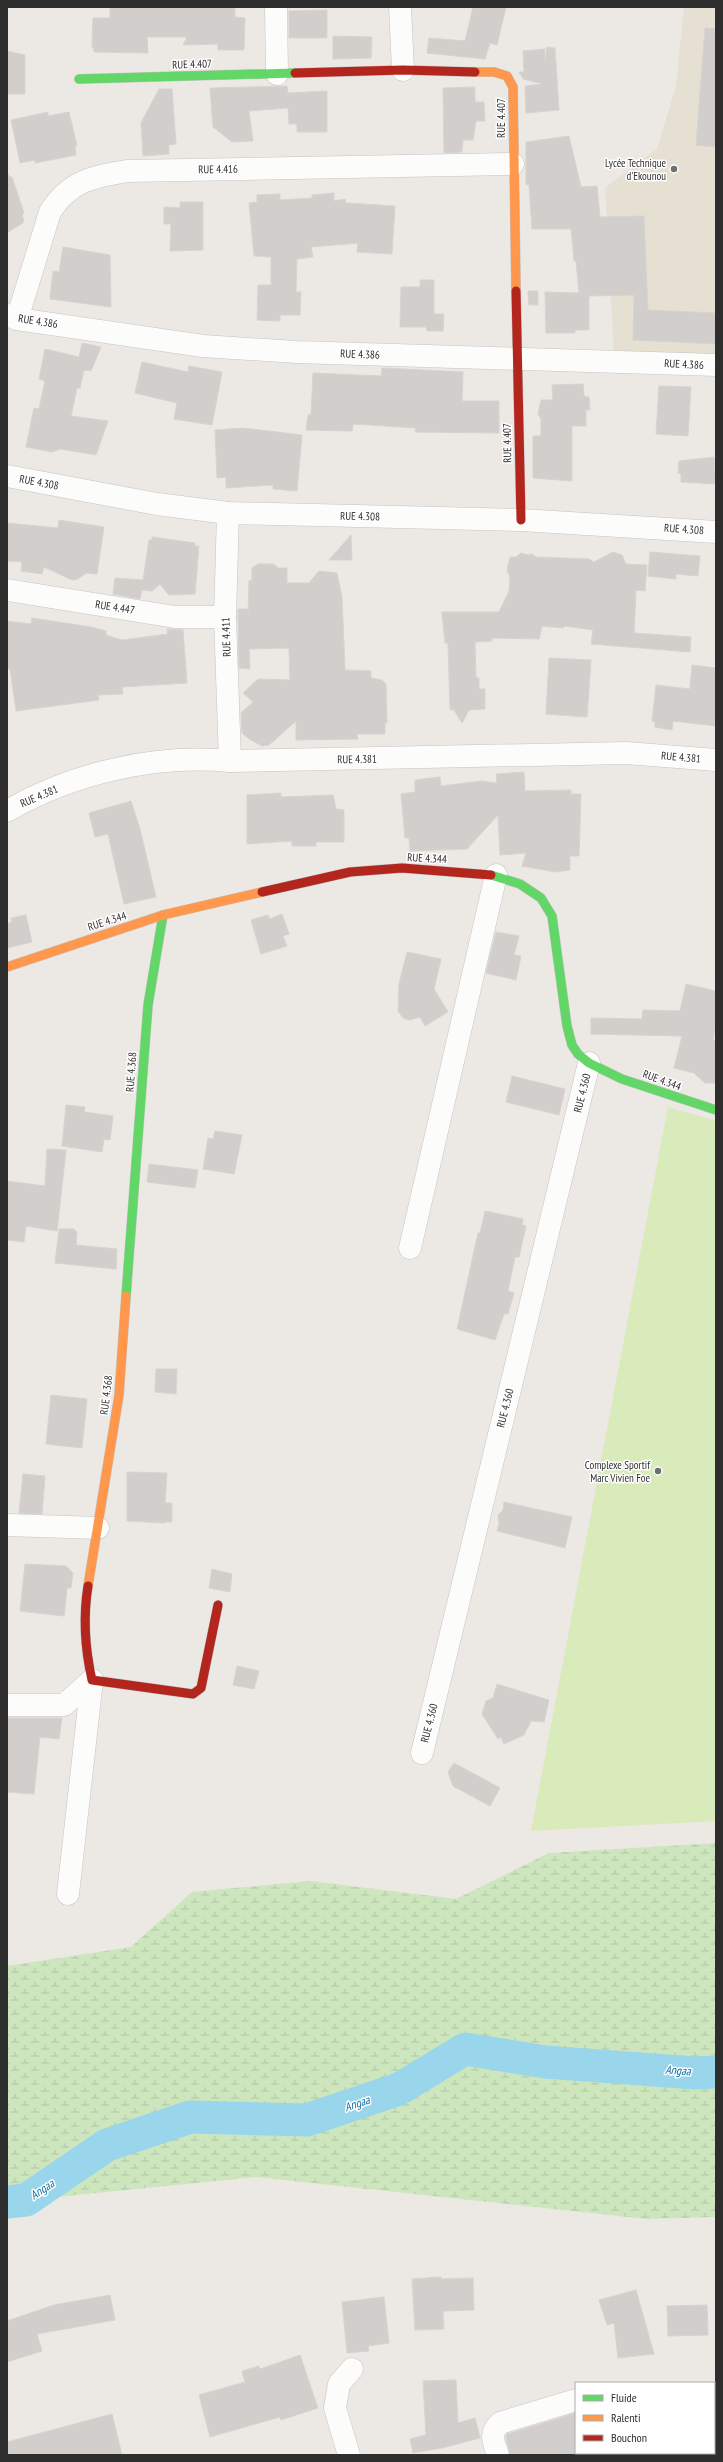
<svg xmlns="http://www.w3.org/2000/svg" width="723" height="2462" font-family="'PT Sans Narrow',sans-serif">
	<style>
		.education { fill: #e6e0d3 }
		.wetland { fill: url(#wetland-marsh) }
		.pitch { fill: #d9eabb }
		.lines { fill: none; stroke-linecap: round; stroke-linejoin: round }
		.river { stroke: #99d6ec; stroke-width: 33 }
		.building { fill: #d1cecb; stroke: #d7d4d0 }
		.street-casing { stroke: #c5c4c5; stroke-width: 23 }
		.fast-casing { stroke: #c5c4c5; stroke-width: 10 }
		.slow-casing { stroke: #c5c4c5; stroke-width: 10 }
		.jam-casing { stroke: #c5c4c5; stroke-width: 10 }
		.street { stroke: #fcfcfb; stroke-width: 22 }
		.fast { stroke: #63d668; stroke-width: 9 }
		.slow { stroke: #ff974d; stroke-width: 9 }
		.jam { stroke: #b3261e; stroke-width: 9 }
		.poi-dot { fill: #706f6e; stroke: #fff; stroke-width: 1.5 }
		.labels { text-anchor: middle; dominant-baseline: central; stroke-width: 3; stroke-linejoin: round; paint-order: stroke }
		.street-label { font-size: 11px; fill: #2e2e2e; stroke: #fff }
		.poi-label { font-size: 11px; fill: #2e2e2e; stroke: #fff; text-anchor: end }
		.water-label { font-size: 12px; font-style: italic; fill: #0d6fa3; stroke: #fff }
	</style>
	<defs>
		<pattern id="wetland-marsh" width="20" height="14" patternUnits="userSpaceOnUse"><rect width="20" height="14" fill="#cee6be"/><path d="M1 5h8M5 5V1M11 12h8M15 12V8" fill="none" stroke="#b1c6a4"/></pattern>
	</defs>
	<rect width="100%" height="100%" fill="#ece8e4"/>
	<polygon class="education" points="684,7 716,7 716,358 614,354 605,188 657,149 676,86"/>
	<polygon class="wetland" points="716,1843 716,2217 647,2219 256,2177 7,2202 7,1966 131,1947 192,1892 311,1881 456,1899 549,1853"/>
	<polygon class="pitch" points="668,1107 716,1121 716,1821 531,1831"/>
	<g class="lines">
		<polyline class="river" points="7,2202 26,2200 107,2145 190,2117 307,2120 399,2089 465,2049 545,2062 695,2073 716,2072"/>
	</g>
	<g class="building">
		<polygon points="110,7 235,7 235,17 245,18 244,50 218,50 218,44 183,45 187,37 147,37 148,53 94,52 94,48 92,48 93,18 110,18"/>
		<polygon points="473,7 506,7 497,45 490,43 485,59 427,53 429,38 465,41"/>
		<polygon points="327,10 327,38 289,38 289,11"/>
		<polygon points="705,28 716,29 716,147 696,145"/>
		<polygon points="333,36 372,37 371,58 333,59"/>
		<polygon points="547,47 555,48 559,110 526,113 525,86 543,84 523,79 519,72 524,72 523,51 545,49 545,61"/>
		<polygon points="7,51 25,55 25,94 7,94"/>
		<polygon points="287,86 288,93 327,91 327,132 297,132 297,124 289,124 288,108 249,111 253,141 232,142 213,127 210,88"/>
		<polygon points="475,87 475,102 484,102 485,121 476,121 473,140 463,140 462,152 444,153 443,88"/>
		<polygon points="159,89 172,89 176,144 169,145 169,154 143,156 141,123"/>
		<polygon points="48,112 48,116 69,112 77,146 75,146 76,155 35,163 35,160 20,163 11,120"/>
		<polygon points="569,136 581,187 597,186 600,217 644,216 648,310 716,313 716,344 633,340 634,295 589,296 589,330 575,330 575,333 546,333 545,292 579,293 576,261 574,261 571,229 532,229 529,185 526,184 526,142"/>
		<polygon points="7,173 10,177 12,177 24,213 22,214 24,222 7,233"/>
		<polygon points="334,193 334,201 345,199 346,203 395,206 392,254 357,252 358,243 311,247 313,257 297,259 296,292 301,292 300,315 280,315 280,321 257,320 258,285 271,285 271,257 254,256 249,203 257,202 257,195 280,194 280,200 312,198 312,195"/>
		<polygon points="180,202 203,202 203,250 170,251 171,224 164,224 164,207 180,208"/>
		<polygon points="63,247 110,255 111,307 50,299 53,271 59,272"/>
		<polygon points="420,280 434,280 434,314 444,314 443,331 427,331 426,327 400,327 401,287 420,287"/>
		<polygon points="528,291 538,291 538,305 529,305"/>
		<polygon points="82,343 101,347 91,371 84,370 80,388 77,388 71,416 108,421 96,455 60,449 52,452 26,447 34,408 39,409 45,381 39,379 45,349 79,357"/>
		<polygon points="142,362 188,372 189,366 222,372 212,425 174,419 177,403 135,393"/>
		<polygon points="382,368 463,372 462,401 499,401 499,433 415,432 416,428 353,424 352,431 306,430 308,415 311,415 313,373 381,376"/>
		<polygon points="583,384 584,396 589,397 590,410 586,410 586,426 572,426 572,481 533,478 533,436 541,436 541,419 538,414 541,400 553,400 552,385"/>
		<polygon points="659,386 691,387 688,436 656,434"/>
		<polygon points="243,428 302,435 297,491 273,489 273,485 226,488 226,477 217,478 215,430"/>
		<polygon points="714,457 716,484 681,482 681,474 678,473 679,461"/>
		<polygon points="59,520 104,527 97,574 86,573 78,579 72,580 44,567 42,574 21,571 22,562 7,561 7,523 58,528"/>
		<polygon points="351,535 352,560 329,560"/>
		<polygon points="152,537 195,543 195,546 199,546 195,594 169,595 160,584 152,591 142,590 140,599 113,594 115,578 143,580 149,540 152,540"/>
		<polygon points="613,552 622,555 626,564 647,565 645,591 636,590 634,633 691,637 690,652 591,644 593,630 565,626 563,628 542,626 539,639 492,638 492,641 475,642 476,678 479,678 479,689 485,689 485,709 469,710 462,723 454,710 450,710 448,643 445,643 442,612 499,612 509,591 510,577 507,570 510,557 516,557 521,553 528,555 532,554 536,557 589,559 594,562"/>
		<polygon points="650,552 700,556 698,576 676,574 676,579 648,576"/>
		<polygon points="258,564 274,564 278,568 287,568 287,583 309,583 319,571 337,573 342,597 345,670 371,671 371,678 382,680 386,684 387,723 385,723 385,734 357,734 358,739 296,740 296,721 269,745 262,746 249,739 242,733 241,713 253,702 243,693 258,679 290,680 289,648 249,649 250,669 239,668 238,609 248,609 248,618 249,581 252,580 252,568"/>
		<polygon points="32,618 91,627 106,631 106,635 122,640 168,634 167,629 183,630 187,683 122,687 123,694 98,695 99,700 16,711 10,669 7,669 7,621 31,624"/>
		<polygon points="549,658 591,660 587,717 546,714"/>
		<polygon points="692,665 716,668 716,726 673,721 672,730 655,727 655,722 652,721 656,685 690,689"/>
		<polygon points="524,772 525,791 571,790 571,794 581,794 579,856 570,856 570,870 555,872 522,866 526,853 500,855 498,815 467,849 410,851 409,838 405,838 401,794 415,792 415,780 440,777 441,786 481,781 497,783 496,774"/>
		<polygon points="281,793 281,797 333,795 336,809 344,810 344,842 316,842 316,846 292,846 292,841 247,844 247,795"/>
		<polygon points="131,801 140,829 156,897 124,904 108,834 95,837 89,813"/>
		<polygon points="282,914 289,934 283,936 287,946 261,954 251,920 268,915 270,919"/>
		<polygon points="26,915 32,942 7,948 7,924 12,922 11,918"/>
		<polygon points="496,932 519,936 514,955 521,956 516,980 486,973"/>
		<polygon points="407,952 441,959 434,989 448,1012 425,1026 420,1017 410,1020 403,1018 398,1011 399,984"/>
		<polygon points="686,984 716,991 716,1027 713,1039 716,1041 716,1083 705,1083 694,1073 674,1068 682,1036 591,1034 591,1018 642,1019 643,1010 680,1011"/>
		<polygon points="512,1076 565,1089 559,1115 506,1102"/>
		<polygon points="66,1105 85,1107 84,1112 113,1116 110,1140 104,1139 102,1152 62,1146"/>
		<polygon points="215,1131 242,1135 234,1174 203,1169 208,1138 213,1139"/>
		<polygon points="47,1149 66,1150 57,1231 26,1226 24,1242 7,1240 7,1181 45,1186"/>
		<polygon points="149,1164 198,1170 195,1188 147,1182"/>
		<polygon points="485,1211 523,1219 522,1225 526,1226 519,1257 515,1257 508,1291 514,1293 508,1314 504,1314 495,1340 457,1329 478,1233 480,1233"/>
		<polygon points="59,1229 74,1229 77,1232 76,1245 117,1249 116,1269 55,1263"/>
		<polygon points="156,1369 177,1369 176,1394 155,1392"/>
		<polygon points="51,1395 87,1399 82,1448 46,1444"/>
		<polygon points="127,1472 167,1473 165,1503 172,1503 172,1522 165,1522 165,1523 127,1521"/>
		<polygon points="23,1474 45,1476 42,1514 19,1513"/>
		<polygon points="504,1502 572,1517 565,1548 497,1531 499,1523 498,1515 503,1510"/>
		<polygon points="25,1564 66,1566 73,1573 71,1588 67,1588 64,1616 20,1611"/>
		<polygon points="212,1569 232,1574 230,1592 209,1588"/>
		<polygon points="237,1666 259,1671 254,1689 233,1685"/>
		<polygon points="497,1684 549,1700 544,1722 531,1721 524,1735 504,1744 501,1737 498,1739 482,1714 486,1701 493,1698"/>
		<polygon points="7,1718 62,1718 59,1739 40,1737 34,1794 7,1792"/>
		<polygon points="454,1763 500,1788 490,1806 453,1786 448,1772"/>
		<polygon points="441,2277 441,2279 473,2278 474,2310 443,2311 444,2329 415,2330 412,2279"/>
		<polygon points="636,2290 654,2354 618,2358 614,2323 607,2325 599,2300"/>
		<polygon points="110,2295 115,2320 37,2334 42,2351 7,2362 7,2321 54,2305"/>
		<polygon points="384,2297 389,2343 368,2346 369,2351 347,2353 342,2302"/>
		<polygon points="707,2305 708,2335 668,2336 667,2306"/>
		<polygon points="300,2355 318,2408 281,2420 280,2417 210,2437 199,2395 245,2382 242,2371 259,2366 260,2369"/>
		<polygon points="456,2380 458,2423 475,2418 480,2438 442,2448 413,2453 410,2439 426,2435 423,2381"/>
		<polygon points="576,2413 576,2455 510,2455 506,2437 507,2434"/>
		<polygon points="112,2414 122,2455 7,2455 7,2442"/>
	</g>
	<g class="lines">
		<defs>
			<g id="street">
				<polyline points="276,7 277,74"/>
				<polyline points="400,7 403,70"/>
				<polyline points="7,315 17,319 203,346 296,352 716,365"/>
				<path d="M17 319 50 212C69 181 94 176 128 171L513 164"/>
				<polyline points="7,476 157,504 228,513 521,520 716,532"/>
				<polyline points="228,513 225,617 230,761"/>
				<polyline points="7,590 175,617 225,617"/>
				<path d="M7 811C73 773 155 754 230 761L626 753 716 760"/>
				<polyline points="410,1248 496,875"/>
				<polyline points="7,1525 98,1528"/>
				<polyline points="7,1705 64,1705 92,1680"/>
				<polyline points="422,1753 589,1063"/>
				<polyline points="68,1894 92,1680"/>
				<polyline points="646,2453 646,2455"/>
				<polyline points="349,2455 335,2408 339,2384 352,2369"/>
				<path d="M498 2455C493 2440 489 2435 500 2423L576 2400"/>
			</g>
			<g id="fast">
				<polyline points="79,79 295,73"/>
				<polyline points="491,875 520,884 541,898 552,916 567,1026 572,1045 578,1054 589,1063 622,1079 716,1110"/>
				<polyline points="126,1296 148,1005 163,915"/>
			</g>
			<g id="slow">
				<polyline points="475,72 494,72 507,76 513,87 516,291"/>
				<polyline points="7,967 163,915 262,892"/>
				<polyline points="88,1586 119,1395 126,1296"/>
			</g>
			<g id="jam">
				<polyline points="295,73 403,70 475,72"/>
				<polyline points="516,291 521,520"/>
				<polyline points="262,892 350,872 402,868 491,875"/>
				<path d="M88 1586C83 1617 85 1649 92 1680L193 1694 201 1688 218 1605"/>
			</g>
		</defs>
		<use href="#street" class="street-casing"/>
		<use href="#fast" class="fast-casing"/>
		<use href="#slow" class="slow-casing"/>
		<use href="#jam" class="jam-casing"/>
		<use href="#street" class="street"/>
		<use href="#fast" class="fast"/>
		<use href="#slow" class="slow"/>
		<use href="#jam" class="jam"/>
	</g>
	<g class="poi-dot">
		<circle cx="674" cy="169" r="4"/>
		<circle cx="658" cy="1471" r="4"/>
	</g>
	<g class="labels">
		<g class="street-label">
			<text transform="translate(192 64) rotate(-2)">RUE 4.407</text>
			<text transform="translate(501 118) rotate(-90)">RUE 4.407</text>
			<text transform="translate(218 169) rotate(-1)">RUE 4.416</text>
			<text transform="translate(38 321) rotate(9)">RUE 4.386</text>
			<text transform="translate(360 354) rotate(2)">RUE 4.386</text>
			<text transform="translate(684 364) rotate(3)">RUE 4.386</text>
			<text transform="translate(507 443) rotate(-91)">RUE 4.407</text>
			<text transform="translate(39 482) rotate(11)">RUE 4.308</text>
			<text transform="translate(360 516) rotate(1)">RUE 4.308</text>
			<text transform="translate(684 529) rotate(4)">RUE 4.308</text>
			<text transform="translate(115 607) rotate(9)">RUE 4.447</text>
			<text transform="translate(226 637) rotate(-92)">RUE 4.411</text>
			<text transform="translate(681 757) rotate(5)">RUE 4.381</text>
			<text transform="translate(357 759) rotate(-1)">RUE 4.381</text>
			<text transform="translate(39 796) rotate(-23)">RUE 4.381</text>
			<text transform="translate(427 858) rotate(3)">RUE 4.344</text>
			<text transform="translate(107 921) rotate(-18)">RUE 4.344</text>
			<text transform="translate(131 1072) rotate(-86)">RUE 4.368</text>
			<text transform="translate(662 1080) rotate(20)">RUE 4.344</text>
			<text transform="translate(582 1093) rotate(-76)">RUE 4.360</text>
			<text transform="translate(106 1395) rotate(-83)">RUE 4.368</text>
			<text transform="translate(505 1408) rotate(-76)">RUE 4.360</text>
			<text transform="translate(429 1723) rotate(-76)">RUE 4.360</text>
		</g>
		<g class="poi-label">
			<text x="666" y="163">Lycée Technique<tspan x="666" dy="13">d'Ekounou</tspan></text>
			<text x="650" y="1465">Complexe Sportif<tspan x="650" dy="13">Marc Vivien Foe</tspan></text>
		</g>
		<g class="water-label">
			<text transform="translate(678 2070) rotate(3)">Angaa</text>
			<text transform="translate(357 2103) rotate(-19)">Angaa</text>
			<text transform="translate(42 2189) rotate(-34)">Angaa</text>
		</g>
	</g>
	<rect width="723" height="2462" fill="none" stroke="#2e2e2e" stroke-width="16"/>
	<rect x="575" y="2382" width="140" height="72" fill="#ffffff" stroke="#ababab"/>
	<rect x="583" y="2395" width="20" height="6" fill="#63d668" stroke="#ababab"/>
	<text x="611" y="2402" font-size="12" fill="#2e2e2e">Fluide</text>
	<rect x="583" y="2415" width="20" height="6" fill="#ff974d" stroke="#ababab"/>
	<text x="611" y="2422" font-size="12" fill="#2e2e2e">Ralenti</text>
	<rect x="583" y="2435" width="20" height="6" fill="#b3261e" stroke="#ababab"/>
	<text x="611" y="2442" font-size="12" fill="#2e2e2e">Bouchon</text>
</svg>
